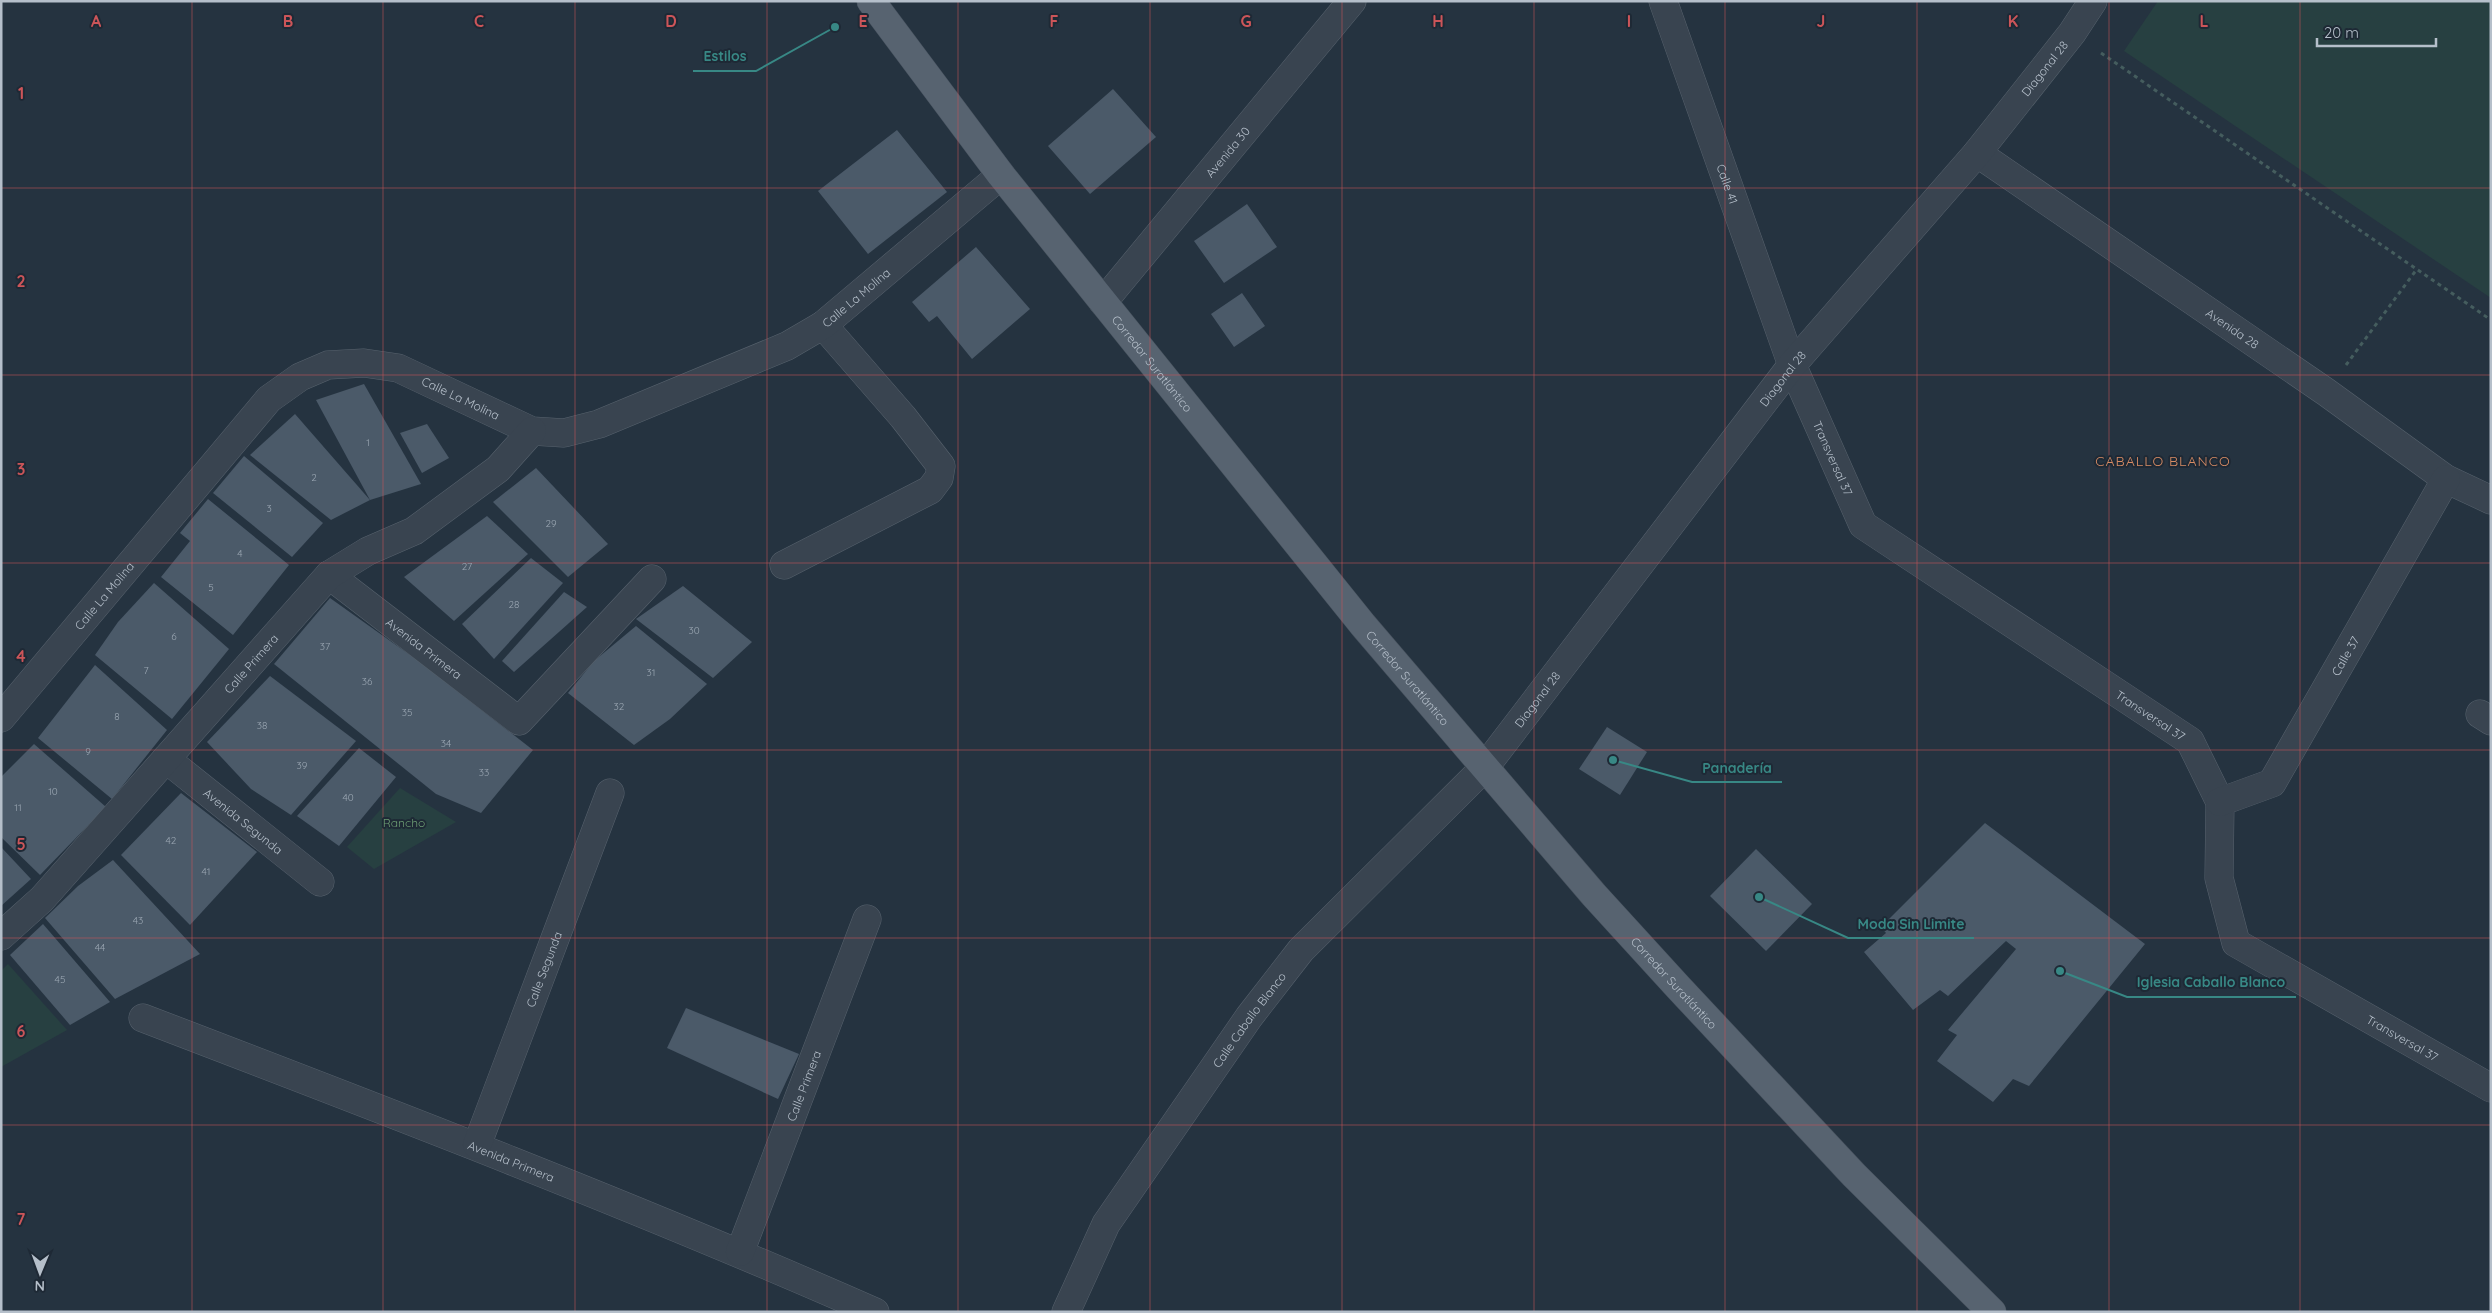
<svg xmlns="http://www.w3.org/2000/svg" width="2492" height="1313" font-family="Quicksand,sans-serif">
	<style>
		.green { fill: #274041 }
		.building { fill: #4b5a69 }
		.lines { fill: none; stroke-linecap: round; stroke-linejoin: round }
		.minor-casing { stroke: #57626d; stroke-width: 29 }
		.major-casing { stroke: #45505c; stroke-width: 29 }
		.path { stroke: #455d5e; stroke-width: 3; stroke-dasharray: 4 4; stroke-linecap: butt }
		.minor { stroke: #394450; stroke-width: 28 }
		.major { stroke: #576370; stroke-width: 28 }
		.grid { fill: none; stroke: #cc5559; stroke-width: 1; stroke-opacity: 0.55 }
		.labels { text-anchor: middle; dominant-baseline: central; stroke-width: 4; stroke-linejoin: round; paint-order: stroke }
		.number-label { font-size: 10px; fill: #9aa6b2 }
		.street-label { font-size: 12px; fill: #b5bfca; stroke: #1e2935 }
		.park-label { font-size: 12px; fill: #6c9c73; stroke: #1e2935 }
		.neighbourhood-label { font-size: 14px; letter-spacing: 1px; fill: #d78c64; stroke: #1e2935 }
		.grid-label { font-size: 16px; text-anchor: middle; font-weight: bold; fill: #cc5559; stroke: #1e2935; stroke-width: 4; stroke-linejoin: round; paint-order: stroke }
		.leader { fill: none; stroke: #388885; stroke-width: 2 }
		.callout-dot { fill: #388885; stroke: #1e2935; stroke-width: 2 }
		.callout-label { font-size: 14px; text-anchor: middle; font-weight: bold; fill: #388885; stroke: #1e2935; stroke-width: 4; stroke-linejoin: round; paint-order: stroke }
	</style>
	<rect width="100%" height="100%" fill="#253340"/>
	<g class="green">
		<polygon points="2158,1 2491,1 2491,298 2124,51"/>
		<polygon points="400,788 456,822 374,869 347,847"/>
		<polygon points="8,964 67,1030 1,1067 1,971"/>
	</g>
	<g class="building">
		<polygon points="1113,89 1156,137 1090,194 1048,146"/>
		<polygon points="897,130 947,192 868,254 818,191"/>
		<polygon points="1247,204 1277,247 1224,283 1194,241"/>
		<polygon points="976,247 1030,309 972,359 937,316 929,322 912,302"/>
		<polygon points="1242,293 1265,326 1234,347 1211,314"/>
		<polygon points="364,384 421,484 370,500 316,400"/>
		<polygon points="295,414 370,500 331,520 250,455"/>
		<polygon points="427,424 449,458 422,473 400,433"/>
		<polygon points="244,456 323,523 292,557 213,493"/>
		<polygon points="536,468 608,544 568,577 493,502"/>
		<polygon points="208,499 289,565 233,635 161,577 190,541 180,533"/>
		<polygon points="487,516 528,554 454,621 404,577"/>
		<polygon points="531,558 563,583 494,659 462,624"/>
		<polygon points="154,583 229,649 172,719 95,655 118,622"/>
		<polygon points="683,586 752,642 713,678 636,619"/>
		<polygon points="564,592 587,607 514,672 502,661"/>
		<polygon points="330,598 417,660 533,750 481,813 436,794 274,664"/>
		<polygon points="636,626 707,684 670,719 634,745 568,693 594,661"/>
		<polygon points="95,665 167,730 112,799 38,738"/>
		<polygon points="270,676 356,741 291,815 251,789 207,742"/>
		<polygon points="1607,727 1647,752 1620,795 1579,769"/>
		<polygon points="34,744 106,807 40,875 1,837 1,777"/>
		<polygon points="359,748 396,777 339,846 297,816"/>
		<polygon points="181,793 257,852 190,925 121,855"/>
		<polygon points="1985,823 2145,944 2029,1086 2013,1079 1993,1102 1937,1061 1957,1035 1948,1030 2016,949 2006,941 1948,996 1940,990 1913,1010 1864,952 1886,933 1881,927"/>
		<polygon points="1,847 31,879 1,906"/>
		<polygon points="1756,849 1812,904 1766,951 1710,896"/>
		<polygon points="113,860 200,954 115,999 45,918 78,886"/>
		<polygon points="43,924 110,1002 70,1025 10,955"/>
		<polygon points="686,1008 799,1054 778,1099 667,1048"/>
	</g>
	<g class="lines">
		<defs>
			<g id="minor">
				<path id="s1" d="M1663 1 1792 365 1863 525 2190 741 2220 802 2219 878 2236 943 2491 1088"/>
				<path id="s2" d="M1977 153 2326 392 2446 479 2491 500"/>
				<path id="s3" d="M1103 302 1352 1"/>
				<polyline points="784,565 930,490 939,478 941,466 903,417 823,325"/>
				<path id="s4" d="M329 575 519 721 652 579"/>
				<polyline points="2480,714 2491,721"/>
				<path id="s5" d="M1 718 269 399 300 377 328 365 364 363 398 368 532 431 564 433 599 424 787 346 823 325 1001 175"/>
				<path id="s6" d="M166 759 320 882"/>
				<path id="s7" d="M2220 802 2272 783 2446 479"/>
				<path id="s8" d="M1 936 42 899 329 575 368 551 414 531 498 469 532 431"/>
				<path id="s9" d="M143 1018C389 1112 634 1206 875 1312"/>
				<path id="s10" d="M477 1145 610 793"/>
				<path id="s11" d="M740 1252 867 919"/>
				<path id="s12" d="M1066 1312 1106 1224 1249 1017 1301 950 1485 767 1792 365 1977 153 2072 33 2093 1"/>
			</g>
			<g id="major">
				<path id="s13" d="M871 1 1001 175 1363 625 1594 895 1678 987 1854 1175 1992 1312"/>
			</g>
		</defs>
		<use href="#minor" class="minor-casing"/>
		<use href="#major" class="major-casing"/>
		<g class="path">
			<polyline points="2101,53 2491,320"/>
			<polyline points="2346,365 2417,269"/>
		</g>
		<use href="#minor" class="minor"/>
		<use href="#major" class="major"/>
	</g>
	<path class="grid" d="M192 1V1312M383 1V1312M575 1V1312M767 1V1312M958 1V1312M1150 1V1312M1342 1V1312M1534 1V1312M1725 1V1312M1917 1V1312M2109 1V1312M2300 1V1312M1 188H2491M1 375H2491M1 563H2491M1 750H2491M1 938H2491M1 1125H2491"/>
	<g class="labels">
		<g class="number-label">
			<text x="368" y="442">1</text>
			<text x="314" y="477">2</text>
			<text x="269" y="508">3</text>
			<text x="551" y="523">29</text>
			<text x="240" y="553">4</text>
			<text x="467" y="566">27</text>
			<text x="211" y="587">5</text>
			<text x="514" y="604">28</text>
			<text x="694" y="630">30</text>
			<text x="174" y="636">6</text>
			<text x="325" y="646">37</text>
			<text x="146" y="670">7</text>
			<text x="651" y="672">31</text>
			<text x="367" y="681">36</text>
			<text x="619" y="706">32</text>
			<text x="407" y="712">35</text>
			<text x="117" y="716">8</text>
			<text x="262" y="725">38</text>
			<text x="446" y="743">34</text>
			<text x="88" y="751">9</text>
			<text x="302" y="765">39</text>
			<text x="484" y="772">33</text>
			<text x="53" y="791">10</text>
			<text x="348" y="797">40</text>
			<text x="18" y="807">11</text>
			<text x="171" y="840">42</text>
			<text x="206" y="871">41</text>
			<text x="138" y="920">43</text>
			<text x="100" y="947">44</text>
			<text x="60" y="979">45</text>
		</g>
		<g class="street-label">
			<text stroke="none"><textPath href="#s12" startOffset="1588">Diagonal 28</textPath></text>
			<text stroke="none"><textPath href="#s3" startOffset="195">Avenida 30</textPath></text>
			<text stroke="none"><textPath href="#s1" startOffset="194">Calle 41</textPath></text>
			<text stroke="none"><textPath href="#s5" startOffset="1060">Calle La Molina</textPath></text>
			<text stroke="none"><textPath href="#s2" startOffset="310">Avenida 28</textPath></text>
			<text stroke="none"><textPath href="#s13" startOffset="459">Corredor Suratlántico</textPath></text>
			<text stroke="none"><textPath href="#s12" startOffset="1182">Diagonal 28</textPath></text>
			<text stroke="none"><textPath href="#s5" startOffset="625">Calle La Molina</textPath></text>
			<text stroke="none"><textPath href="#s1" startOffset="488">Transversal 37</textPath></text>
			<text stroke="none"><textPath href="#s5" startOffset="160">Calle La Molina</textPath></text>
			<text stroke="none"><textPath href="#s4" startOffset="120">Avenida Primera</textPath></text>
			<text stroke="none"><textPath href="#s7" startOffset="202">Calle 37</textPath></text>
			<text stroke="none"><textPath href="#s8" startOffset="370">Calle Primera</textPath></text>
			<text stroke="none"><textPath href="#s13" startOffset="864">Corredor Suratlántico</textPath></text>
			<text stroke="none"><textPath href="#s12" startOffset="778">Diagonal 28</textPath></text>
			<text stroke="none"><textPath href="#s1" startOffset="906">Transversal 37</textPath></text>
			<text stroke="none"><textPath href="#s6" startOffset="99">Avenida Segunda</textPath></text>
			<text stroke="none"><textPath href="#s10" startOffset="188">Calle Segunda</textPath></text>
			<text stroke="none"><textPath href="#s13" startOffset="1269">Corredor Suratlántico</textPath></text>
			<text stroke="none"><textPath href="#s12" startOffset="346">Calle Caballo Blanco</textPath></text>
			<text stroke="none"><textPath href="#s1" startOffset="1356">Transversal 37</textPath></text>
			<text stroke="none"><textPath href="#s11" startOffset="178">Calle Primera</textPath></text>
			<text stroke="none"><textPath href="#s9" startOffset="395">Avenida Primera</textPath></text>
		</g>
		<g class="park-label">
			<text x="404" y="822">Rancho</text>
		</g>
		<g class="neighbourhood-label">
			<text x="2163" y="461">CABALLO BLANCO</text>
		</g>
	</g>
	<g class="grid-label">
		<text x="96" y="27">A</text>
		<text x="288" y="27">B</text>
		<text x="479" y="27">C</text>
		<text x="671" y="27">D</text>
		<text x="863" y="27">E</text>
		<text x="1054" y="27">F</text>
		<text x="1246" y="27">G</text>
		<text x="1438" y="27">H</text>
		<text x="1629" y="27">I</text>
		<text x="1821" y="27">J</text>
		<text x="2013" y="27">K</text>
		<text x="2204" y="27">L</text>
		<text x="21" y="99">1</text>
		<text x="21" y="287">2</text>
		<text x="21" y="475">3</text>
		<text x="21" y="662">4</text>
		<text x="21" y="850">5</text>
		<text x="21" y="1037">6</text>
		<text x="21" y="1225">7</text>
	</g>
	<path class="leader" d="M835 27L756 71H693M1613 760L1692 782H1782M1759 897L1848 938H1974M2060 971L2127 997H2296"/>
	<g class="callout-dot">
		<circle cx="835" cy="27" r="5"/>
		<circle cx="1613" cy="760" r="5"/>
		<circle cx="1759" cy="897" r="5"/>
		<circle cx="2060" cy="971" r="5"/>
	</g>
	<g class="callout-label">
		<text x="725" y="61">Estilos</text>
		<text x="1737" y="773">Panadería</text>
		<text x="1911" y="929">Moda Sin Limite</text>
		<text x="2211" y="987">Iglesia Caballo Blanco</text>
	</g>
	<rect width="2492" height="1313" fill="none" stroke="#b5bfca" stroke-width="5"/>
	<g transform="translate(40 1273) rotate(181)" stroke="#1e2935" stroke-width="4" paint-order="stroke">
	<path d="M0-4L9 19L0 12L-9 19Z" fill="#b5bfca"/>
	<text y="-8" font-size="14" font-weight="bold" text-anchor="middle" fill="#b5bfca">N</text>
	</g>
	<path d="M2317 38v8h119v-8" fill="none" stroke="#b5bfca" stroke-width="2.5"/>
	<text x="2324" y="38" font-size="15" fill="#b5bfca" stroke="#1e2935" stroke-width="4" paint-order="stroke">20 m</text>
</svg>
